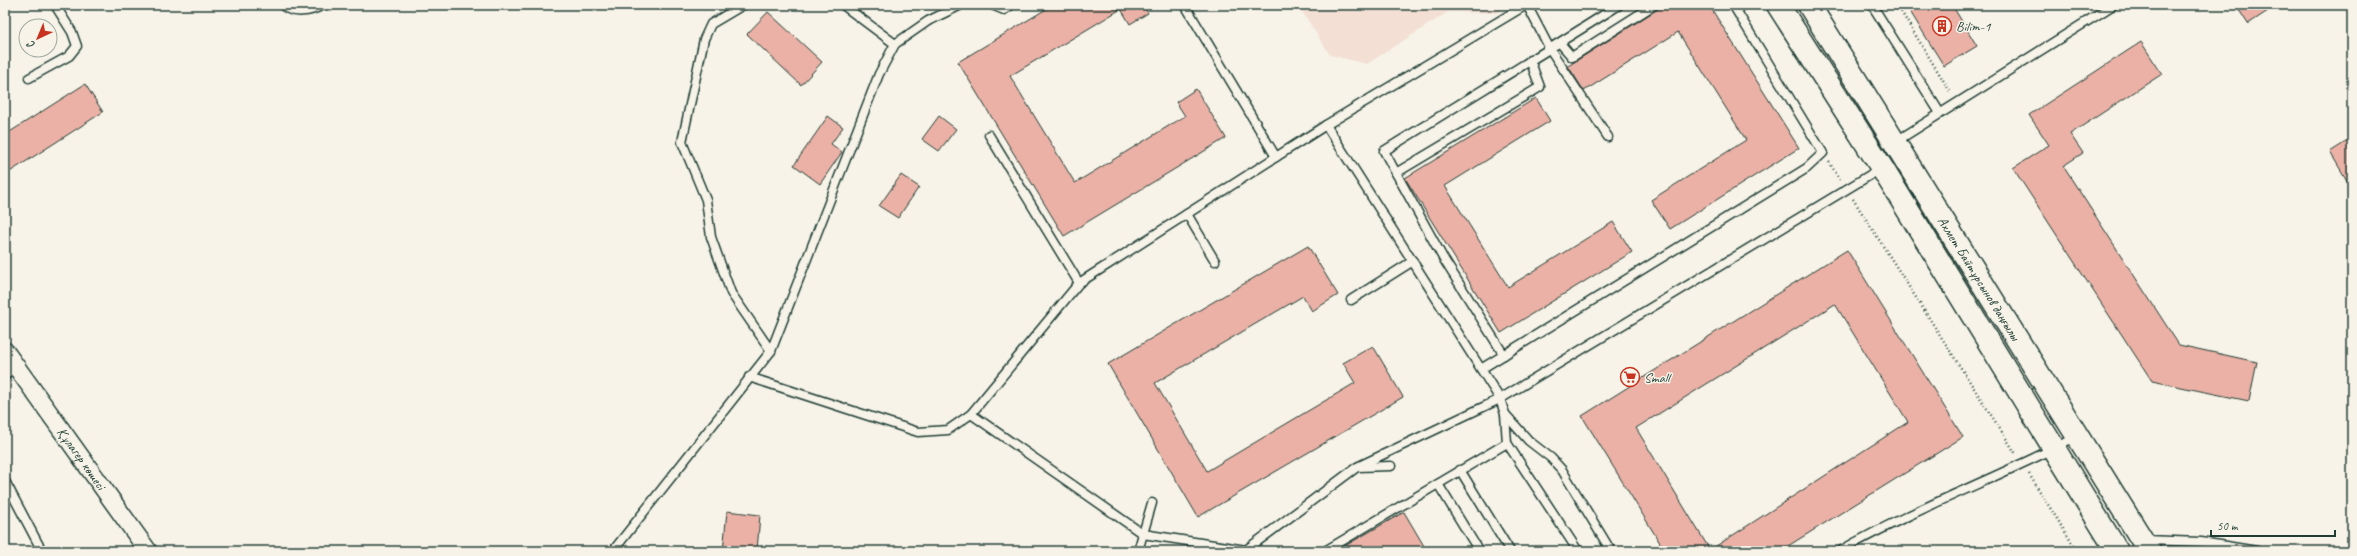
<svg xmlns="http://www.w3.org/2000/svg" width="2357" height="556" font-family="Caveat,sans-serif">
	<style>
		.built { fill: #f3dfd4 }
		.building { fill: #ebb1a6; stroke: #1f3d34; fill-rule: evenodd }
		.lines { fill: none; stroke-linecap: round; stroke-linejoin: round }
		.lane-casing { stroke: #1f3d34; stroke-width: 11 }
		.street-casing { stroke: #1f3d34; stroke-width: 20 }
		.secondary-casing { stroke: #1f3d34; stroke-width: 25 }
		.path { stroke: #1f3d34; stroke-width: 2.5; stroke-dasharray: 1 3; stroke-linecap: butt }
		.lane { stroke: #f7f3e8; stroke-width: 8 }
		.street { stroke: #f7f3e8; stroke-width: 17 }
		.secondary { stroke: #f7f3e8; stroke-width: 22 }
		.labels { text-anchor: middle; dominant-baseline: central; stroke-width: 3; stroke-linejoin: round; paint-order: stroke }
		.poi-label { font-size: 14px; fill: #1f3d34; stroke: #f7f3e8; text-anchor: start }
		.street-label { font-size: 14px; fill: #1f3d34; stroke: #f7f3e8 }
	</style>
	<rect width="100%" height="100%" fill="#f7f3e8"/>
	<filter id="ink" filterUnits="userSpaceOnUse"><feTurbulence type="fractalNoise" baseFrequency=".025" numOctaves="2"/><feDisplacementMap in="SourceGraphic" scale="8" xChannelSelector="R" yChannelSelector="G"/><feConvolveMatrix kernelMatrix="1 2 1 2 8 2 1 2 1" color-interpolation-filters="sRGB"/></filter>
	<g filter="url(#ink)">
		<polygon class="built" points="1298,5 1510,5 1497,13 1448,12 1367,64 1330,55"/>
		<g class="building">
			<polygon points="1053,5 1143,5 1148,13 1130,24 1121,9 1010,76 1075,183 1185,116 1176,102 1196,89 1226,138 1064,236 958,62"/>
			<polygon points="1664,5 1709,5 1799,148 1670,229 1651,200 1746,140 1678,32 1584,91 1568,66"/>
			<polygon points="1906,5 1952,5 1977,46 1944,66"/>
			<polygon points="2236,5 2277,5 2248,24"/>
			<polygon points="768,12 822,62 801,85 747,34"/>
			<polygon points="2141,42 2162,74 2070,134 2083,153 2063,166 2179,345 2257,362 2249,401 2152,381 2013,168 2049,145 2029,115"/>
			<polygon points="85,84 103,112 5,175 5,135"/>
			<polygon points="1536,98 1550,121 1445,186 1508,287 1613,222 1632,252 1501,333 1405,178"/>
			<polygon points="828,116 843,127 831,144 842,152 820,184 794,165"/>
			<polygon points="939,116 956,129 939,151 922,139"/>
			<polygon points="2352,138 2352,189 2330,152"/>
			<polygon points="901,175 919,187 898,218 879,206"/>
			<polygon points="1308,246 1338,295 1312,311 1303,296 1155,383 1207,471 1355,383 1343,363 1373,346 1403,397 1198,517 1108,364"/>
			<path d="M1847 250 1963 437 1780 551H1665L1582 416ZM1835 304 1908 422 1710 550 1636 428Z"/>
			<polygon points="727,511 760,515 757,551 723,551"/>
			<polygon points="1404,512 1427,551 1336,551"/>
		</g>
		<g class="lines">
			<defs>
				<g id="lane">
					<path d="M282 5C293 15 311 12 323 5"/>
					<polyline points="743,5 711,24 704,39 682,142 706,200 711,237 731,293 771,351"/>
					<polyline points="843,5 895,44"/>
					<polyline points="992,5 1004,10 1011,5"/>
					<polyline points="1185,5 1276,157"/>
					<polyline points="1527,5 1550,49 1608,137"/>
					<polyline points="1872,5 1940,113"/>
					<polyline points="1560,43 1572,57 1654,5"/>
					<path d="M1530 60 1540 87 1396 173 1384 151C1462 102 1541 55 1619 5"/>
					<polyline points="29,78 69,56 77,46 72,32 55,5"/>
					<polyline points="1326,125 1500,399 1880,169"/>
					<polyline points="989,135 1079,283"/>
					<polyline points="1895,142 2113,5"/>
					<polyline points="1396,173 1443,258 1504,355"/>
					<polyline points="1187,214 1215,261"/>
					<polyline points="1351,300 1413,261"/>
					<polyline points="1481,369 1807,168 1823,153 1733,5"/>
					<polyline points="5,376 16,364"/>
					<polyline points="749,377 918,432 948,430 971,414 1143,534 1246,550 1357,467 1391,466"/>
					<polyline points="971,414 1079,283 1326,125 1526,5"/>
					<polyline points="1505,414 1529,441 1551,458 1562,470 1611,551"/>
					<polyline points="1359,466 1500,399 1505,414 1507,443 1578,551"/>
					<polyline points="1460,470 1510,551"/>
					<polyline points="5,481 42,551"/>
					<polyline points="1438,484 1479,551"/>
					<polyline points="2145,540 2201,542 2257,551"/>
					<polyline points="613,551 771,351 879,74 895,44 928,21 961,5"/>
					<polyline points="1138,551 1152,503"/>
					<polyline points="1325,551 1507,443"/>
					<path d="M1840 551C1916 508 1999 477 2077 437"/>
				</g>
				<g id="street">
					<path id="s1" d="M5 351 148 551"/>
				</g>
				<g id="secondary">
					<polyline points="1778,5 1882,168 2117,551"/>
					<path id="s2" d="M1809 5 2149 551"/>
				</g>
			</defs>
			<use href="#lane" class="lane-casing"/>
			<use href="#street" class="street-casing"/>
			<use href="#secondary" class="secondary-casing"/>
			<g class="path">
				<polyline points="1897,5 1951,93"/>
				<polyline points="1829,162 1840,180"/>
				<polyline points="1853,199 2016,454"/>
				<polyline points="2029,474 2077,551"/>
			</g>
			<use href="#lane" class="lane"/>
			<use href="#street" class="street"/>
			<use href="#secondary" class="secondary"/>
		</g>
	</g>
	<defs>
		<symbol id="building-ring" viewBox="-11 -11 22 22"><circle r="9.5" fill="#f7f3e8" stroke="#c8321e" stroke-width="1.5"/><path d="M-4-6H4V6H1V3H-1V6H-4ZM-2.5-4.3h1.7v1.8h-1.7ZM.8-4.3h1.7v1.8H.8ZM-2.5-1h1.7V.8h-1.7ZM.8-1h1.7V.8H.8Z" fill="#c8321e"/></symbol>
		<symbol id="supermarket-ring" viewBox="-11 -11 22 22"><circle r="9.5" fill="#f7f3e8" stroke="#c8321e" stroke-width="1.5"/><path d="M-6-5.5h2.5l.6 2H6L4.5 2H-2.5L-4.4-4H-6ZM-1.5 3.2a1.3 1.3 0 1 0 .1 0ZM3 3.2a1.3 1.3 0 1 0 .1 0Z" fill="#c8321e"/></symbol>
	</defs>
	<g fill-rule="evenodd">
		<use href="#building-ring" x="1931" y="15" width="22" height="22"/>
		<use href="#supermarket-ring" x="1619" y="366" width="22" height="22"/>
	</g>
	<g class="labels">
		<g class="poi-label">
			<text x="1956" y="26">Bilim-1</text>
			<text x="1644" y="377">Small</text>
		</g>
		<g class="street-label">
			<text stroke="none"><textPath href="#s2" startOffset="322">Ахмет Байтұрсынов даңғылы</textPath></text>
			<text stroke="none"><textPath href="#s1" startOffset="132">Құлагер көшесі</textPath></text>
		</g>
	</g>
	<rect width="2357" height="556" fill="none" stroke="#f7f3e8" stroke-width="20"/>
	<rect x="10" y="10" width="2337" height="536" fill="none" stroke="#1f3d34" stroke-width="1.5" filter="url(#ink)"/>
	<g transform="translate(38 38) rotate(224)"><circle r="19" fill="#f7f3e8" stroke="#a1aaa0"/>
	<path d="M0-3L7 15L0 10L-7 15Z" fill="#c8321e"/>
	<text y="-6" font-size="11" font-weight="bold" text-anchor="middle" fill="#1f3d34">С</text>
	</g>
	<path d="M2211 530v6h124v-6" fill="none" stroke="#1f3d34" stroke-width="2"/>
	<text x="2217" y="530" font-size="12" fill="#1f3d34" stroke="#f7f3e8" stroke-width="3" paint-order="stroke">50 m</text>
</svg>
